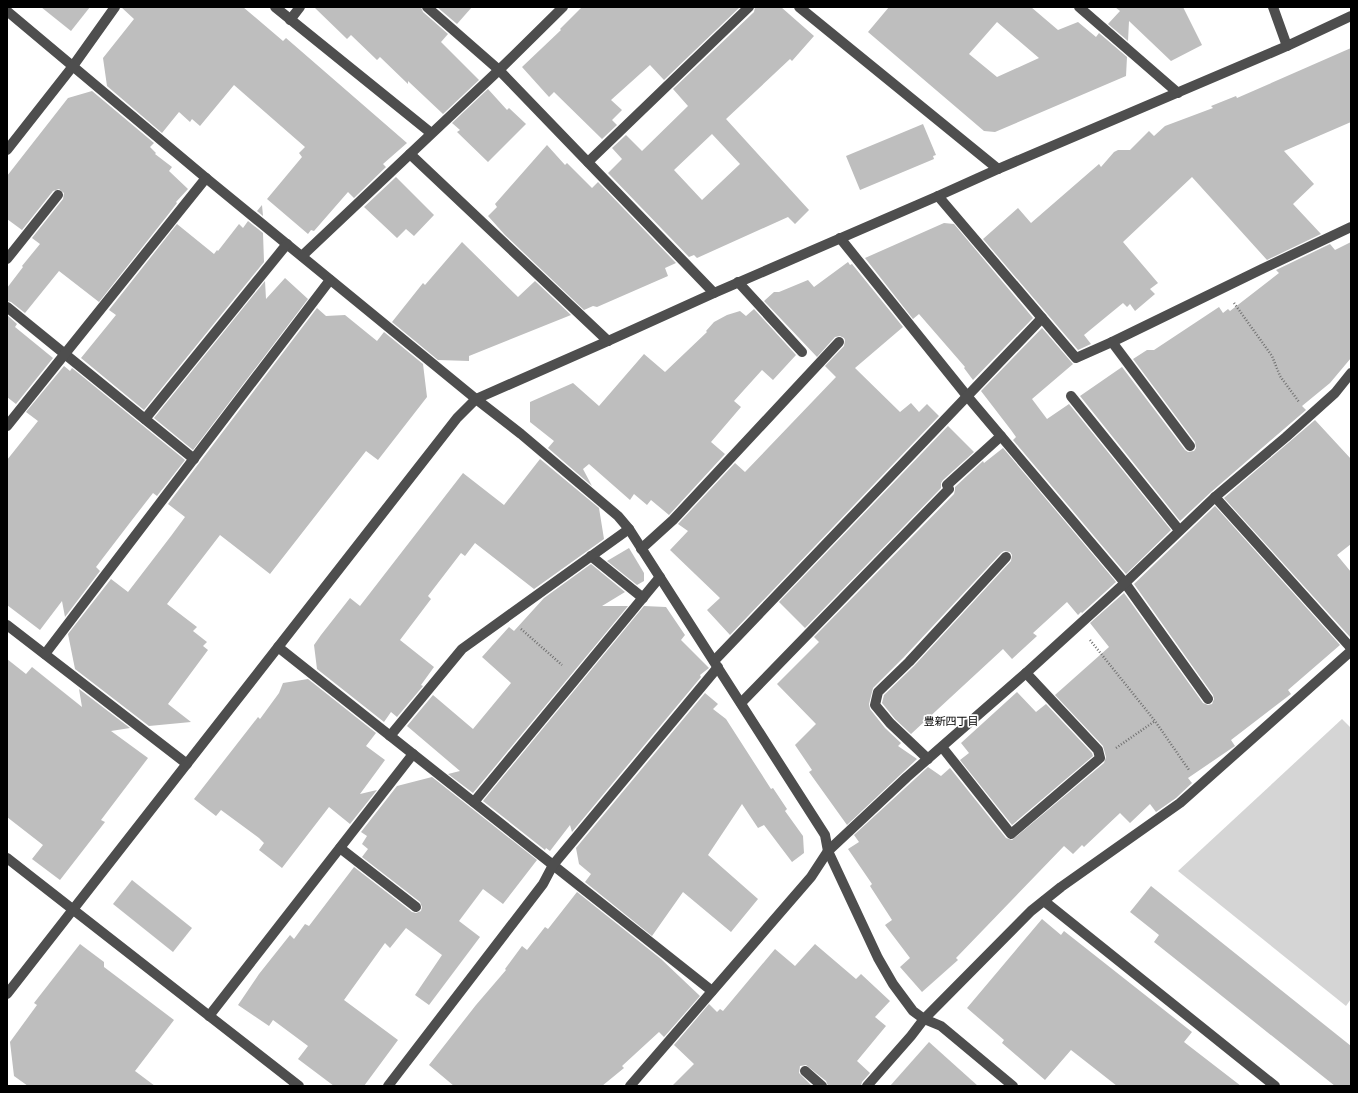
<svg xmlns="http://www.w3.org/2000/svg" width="1358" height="1093" font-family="'Asap Condensed','Noto Sans JP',sans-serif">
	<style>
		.green { fill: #d5d5d5 }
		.building { fill: #bebebe; fill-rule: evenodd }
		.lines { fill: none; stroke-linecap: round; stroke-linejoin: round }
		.path { stroke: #707070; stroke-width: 2.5; stroke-dasharray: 1 2; stroke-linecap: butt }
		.minor { stroke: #4e4e4e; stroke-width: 10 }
		.labels { text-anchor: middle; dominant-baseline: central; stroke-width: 3.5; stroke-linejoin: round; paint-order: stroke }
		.neighbourhood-label { font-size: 11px; fill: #000; stroke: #fff }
	</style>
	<rect width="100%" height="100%" fill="#fff"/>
	<polygon class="green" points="1342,719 1351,728 1351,999 1346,1006 1178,871"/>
	<g class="building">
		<polygon points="41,7 90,7 71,31"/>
		<polygon points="121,7 243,7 283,41 286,38 407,143 383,164 386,167 354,198 348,192 314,231 311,230 308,234 267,199 302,157 299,153 305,147 234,85 200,126 192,119 190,122 179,112 162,133 107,86 103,58 134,19"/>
		<polygon points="314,7 421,7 423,12 448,34 441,42 479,80 443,114 408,81 408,84 380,57 377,60 351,35 347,39"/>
		<polygon points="437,7 472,7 457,24"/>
		<polygon points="582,7 740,7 664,80 650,65 611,100 622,110 612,120 617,125 602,139 554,92 549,97 522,67 561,30 560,29"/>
		<path d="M755 7H781L814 36 792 61 790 59 726 119 809 210 795 224 788 217 697 258 694 255 689 257 608 173 622 159 612 148 626 135 642 151 688 106 673 89 754 12ZM712 134 740 164 702 200 674 170Z"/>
		<path d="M889 7H1031L1058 30 1078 22 1096 37 1099 33 1127 57 1126 76 995 132 984 131 868 32ZM997 22 1039 58 997 77 969 54Z"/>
		<polygon points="1115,7 1183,7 1202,45 1171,61 1129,21 1128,41 1108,24 1120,11"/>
		<polygon points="1351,48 1351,122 1284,151 1314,184 1293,204 1321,234 1267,260 1192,177 1123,242 1158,283 1150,289 1155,294 1135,311 1130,304 1127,307 1123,303 1084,335 1091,344 1078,350 983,239 1018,208 1031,223 1099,164 1101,167 1114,152 1118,150 1130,150 1149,131 1154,136 1165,126 1213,108 1211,106 1236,96 1237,98"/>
		<polygon points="488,89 507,110 509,108 526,124 488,162 457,132 460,130 452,123"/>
		<polygon points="92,91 154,143 150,147 156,153 155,154 172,167 169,171 188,189 176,202 177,203 167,216 99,302 59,271 25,313 11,302 7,301 7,288 23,267 22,266 40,244 32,238 63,199 64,193 59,189 53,191 22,230 7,219 7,176 68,98"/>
		<polygon points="923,124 936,155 933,156 934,159 860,190 846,156"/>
		<polygon points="547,145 565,165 567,163 592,188 598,182 676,263 665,268 668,276 597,307 593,306 584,310 505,235 488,216 497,207 495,204"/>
		<polygon points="396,177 434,215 414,236 406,229 397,238 364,207"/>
		<polygon points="262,205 263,216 257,211"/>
		<polygon points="248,221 263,233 264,262 144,410 81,358 116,315 109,310 177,224 214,254 217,250 218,251 239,224 243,228"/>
		<polygon points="944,223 954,224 1033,318 973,380 964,368 965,367 919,314 913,319 865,258"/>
		<polygon points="462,242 518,297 535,281 571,315 469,356 469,361 438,360 392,322 423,283 425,285"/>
		<polygon points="1351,242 1351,358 1330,383 1302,406 1306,410 1211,492 1180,521 1080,396 1122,367 1185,450 1188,452 1194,451 1196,448 1195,442 1133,359 1147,350 1154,350 1219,307 1223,313 1228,309 1230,311 1279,273 1276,270 1330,244 1335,250"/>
		<polygon points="848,262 850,265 852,264 903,327 855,368 900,412 911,403 919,412 927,404 939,416 730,635 707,610 720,598 670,550 688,531 678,524 735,463 745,472 836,377 825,366 844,346 845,340 844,338 840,336 835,337 817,357 764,301 774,292 779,292 808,280 814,287"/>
		<polygon points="285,278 308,299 193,450 154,418 265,281 266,299"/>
		<polygon points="317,308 326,316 345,315 377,341 384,332 423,364 427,397 378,460 366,451 270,574 220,535 167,604 197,627 193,631 207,642 203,646 208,650 168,704 191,722 149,726 75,669 68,634 111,579 128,592 171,536 185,517 168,504"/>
		<polygon points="754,309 796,355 773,380 762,370 734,401 741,407 711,442 725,454 669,515 651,500 647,505 634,494 630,500 589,464 583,469 592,486 548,448 554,441 530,422 530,402 573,383 599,406 644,354 665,372 707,332 706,331 714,322 727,315 740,311 746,316"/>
		<polygon points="7,315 17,324 15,327 53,358 16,404 7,397"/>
		<polygon points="1042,328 1073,364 1032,399 1047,419 1069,404 1171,530 1126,574 1013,440 1016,437 1011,430 981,391"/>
		<polygon points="64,366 70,371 72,368 185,460 157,496 153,493 132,520 96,567 100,571 65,617 62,601 40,630 7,605 7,460 38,421 26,412"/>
		<polygon points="1315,420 1351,459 1351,544 1337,555 1351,572 1351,636 1350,637 1224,498"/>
		<polygon points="948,426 974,452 943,480 941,483 941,488 805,628 779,602"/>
		<polygon points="1003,448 1116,582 1082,613 1081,612 1078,615 1067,602 1033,633 1037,636 1012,659 1003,649 911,734 895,719 882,703 884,695 914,666 1011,561 1012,555 1010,552 1004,551 1001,553 904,657 873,688 869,704 870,709 885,728 901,743 898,746 917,759 847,825 809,772 812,770 795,745 816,724 777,684 819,642 814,637 954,494 955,490 955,487 983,461 984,463"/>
		<polygon points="540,459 599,508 604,539 534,589 475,543 465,556 461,553 428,596 431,599 400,640 434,667 421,685 423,686 397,717 391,712 384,722 317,669 314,645 321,635 350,598 360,606 463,473 504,505"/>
		<polygon points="1215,506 1340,645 1288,690 1291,694 1231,740 1235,746 1232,748 1188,778 1192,783 1176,798 1156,812 1150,804 1130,823 1120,813 1084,847 1082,845 1073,854 1064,846 956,958 958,960 922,992 900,967 910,958 885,925 892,920 870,886 872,884 848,849 859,842 854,835 928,767 941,776 950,768 1006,838 1012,840 1104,763 1106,757 1103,746 1055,695 1109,647 1090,623 1124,593 1203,703 1208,705 1212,704 1214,699 1213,695 1134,584"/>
		<polygon points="629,548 644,573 644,581 637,585 607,561"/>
		<polygon points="591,564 625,592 602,606 628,606 473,793 448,774 460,771 407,726 433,695 473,729 511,683 482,657 509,627 514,631 544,598"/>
		<polygon points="644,606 666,607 685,635 681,640 709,668 700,675 701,677 572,832 570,825 550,851 546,848 545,850 483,801"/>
		<polygon points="7,659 26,674 32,667 82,707 79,689 130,728 111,731 148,758 101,820 105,822 60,880 32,859 43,845 7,817"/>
		<polygon points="308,679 376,733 366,746 385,760 360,794 377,790 350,824 329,807 282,868 259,850 264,843 259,838 221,810 216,816 194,799 258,717 260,719 279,693 283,683"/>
		<polygon points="1017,692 1036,712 1046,704 1092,753 1093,756 1012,825 960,760 969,753 961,743"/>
		<polygon points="705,693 718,704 713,709 726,719 771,789 773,788 787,809 785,811 803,836 804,853 792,862 764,825 758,828 742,804 708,855 758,899 731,932 683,892 652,936 585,882 591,874 579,864 576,848"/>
		<polygon points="432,777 537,860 503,904 483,889 459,921 480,937 429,1005 415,995 442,955 406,928 390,948 385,943 344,1000 398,1040 364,1086 334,1086 298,1059 308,1046 273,1020 269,1026 238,1005 259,974 290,935 294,939 305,924 309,926 354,867 412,912 416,913 421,911 422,907 420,902 362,857 368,849 362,844 367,836 361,832 397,786"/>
		<polygon points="132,880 192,928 173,952 113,904"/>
		<polygon points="1151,886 1351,1046 1351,1086 1335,1086 1154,942 1159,935 1130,912"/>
		<polygon points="577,892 661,959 700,996 664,1037 659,1032 622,1066 624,1068 602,1086 454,1086 429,1065 476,1005 506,970 505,969 522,946 527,950 545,927 548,929"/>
		<polygon points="1042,919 1061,935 1064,931 1192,1032 1184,1042 1241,1086 1117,1086 1071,1050 1045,1080 1002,1043 1004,1040 967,1008"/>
		<polygon points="80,944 104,962 104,967 174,1020 135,1071 155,1086 28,1086 14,1076 10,1042 37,1005 34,1003"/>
		<polygon points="815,944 856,979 861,974 890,1001 875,1017 886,1026 857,1061 870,1073 862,1082 861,1086 828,1086 826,1081 806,1065 800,1066 799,1073 812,1086 672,1086 694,1064 674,1045 709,1004 717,1012 720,1009 723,1011 775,949 795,966"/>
		<polygon points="929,1042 978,1086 890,1086"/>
	</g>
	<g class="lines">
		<g class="path">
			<polyline points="1234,303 1272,356 1280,376 1299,402"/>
			<polyline points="521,629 562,665"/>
			<polyline points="1090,640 1155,721 1189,770"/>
			<polyline points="1116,748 1155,721"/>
		</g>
		<g class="minor">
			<polyline points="275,7 431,133"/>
			<polyline points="427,7 499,70 714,293"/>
			<polyline points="799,7 998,169"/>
			<polyline points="1079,7 1178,93"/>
			<polyline points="1273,7 1287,46"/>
			<polyline points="7,11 206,178 476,399 521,434 618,516 629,529 825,835 828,851 878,958 893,984 913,1011 924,1019 941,1026 1013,1086"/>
			<polyline points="290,20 300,7"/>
			<polyline points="7,150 73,66 115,7"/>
			<polyline points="410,154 608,341"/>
			<polyline points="588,162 749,7"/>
			<polyline points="938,196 1076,358 1112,342 1262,269 1351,227"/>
			<polyline points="840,238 967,396 1125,583 1208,699"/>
			<polyline points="302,256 499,70 563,7"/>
			<polyline points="7,259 58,195"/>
			<polyline points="738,282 802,352"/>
			<polyline points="7,307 194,459"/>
			<polyline points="1112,342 1190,446"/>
			<polyline points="1071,396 1179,530"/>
			<polyline points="145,419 287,244"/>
			<polyline points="7,426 206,178"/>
			<polyline points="1215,497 1351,648"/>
			<polyline points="641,549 673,520 839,342"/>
			<polyline points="591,556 643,598"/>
			<polyline points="7,625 187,764"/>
			<polyline points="278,647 712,991"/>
			<polyline points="45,654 330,280"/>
			<polyline points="714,661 1042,318"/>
			<polyline points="741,703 949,489 947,485 1001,436"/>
			<polyline points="390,736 462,649 629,529"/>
			<polyline points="942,747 1011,834 1100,758 1098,750 1026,673"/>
			<polyline points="928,759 890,723 875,705 878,692 909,662 1006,557"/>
			<polyline points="474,802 660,577"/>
			<polyline points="340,848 416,907"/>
			<polyline points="7,858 299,1086"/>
			<polyline points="1044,901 1275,1086"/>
			<polyline points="7,994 457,418 476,399 608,341 714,293 938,196 998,169 1287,46 1351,16"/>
			<polyline points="209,1016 413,754"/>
			<polyline points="805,1071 822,1086"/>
			<polyline points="388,1086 543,884 553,865 718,667"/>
			<polyline points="630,1086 811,877 828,851 907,777 1026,673 1125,583 1215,497 1286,437 1335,393 1351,373"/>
			<polyline points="867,1086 911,1036 924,1019 1031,911 1061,887 1180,803 1351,651"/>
		</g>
	</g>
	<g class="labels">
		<g class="neighbourhood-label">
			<text x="951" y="721">豊新四丁目</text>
		</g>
	</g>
	<rect width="1358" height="1093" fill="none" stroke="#000000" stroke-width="16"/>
</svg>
